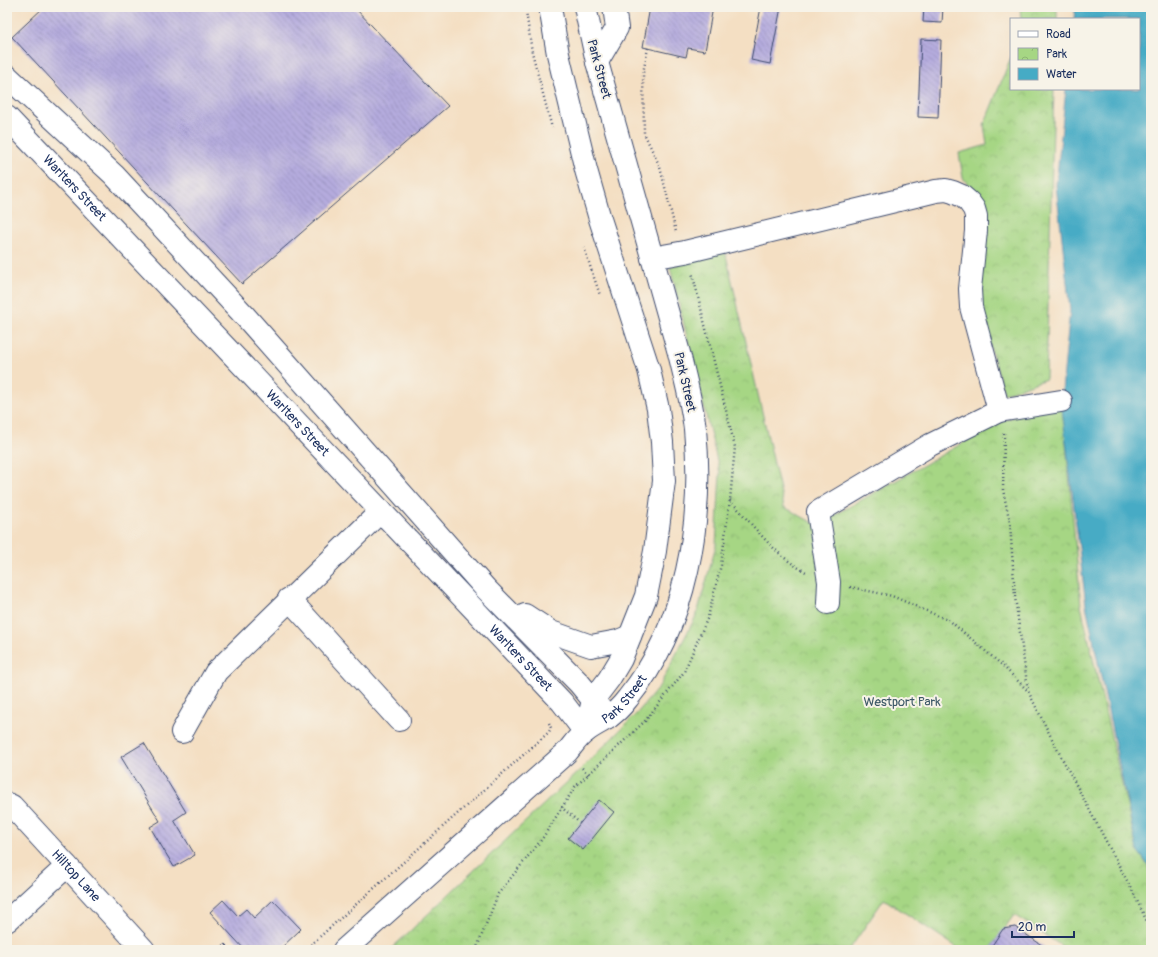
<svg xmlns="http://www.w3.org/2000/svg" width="1158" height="957" font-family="Pangolin,sans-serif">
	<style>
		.park { fill: url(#park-crowns); stroke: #608271 }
		.water { fill: #46abc5; stroke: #306d92 }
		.building { fill: url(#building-back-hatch) }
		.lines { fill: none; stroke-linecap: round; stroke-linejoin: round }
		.minor-casing { stroke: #3c496d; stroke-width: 24 }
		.path { stroke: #3c496d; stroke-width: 2.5; stroke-dasharray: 1 3; stroke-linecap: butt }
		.minor { stroke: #fff; stroke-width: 22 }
		.labels { text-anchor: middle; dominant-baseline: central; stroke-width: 4; stroke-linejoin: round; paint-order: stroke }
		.street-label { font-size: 13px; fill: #1b2f5e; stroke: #f7f3e8 }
		.park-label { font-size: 13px; fill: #3e5968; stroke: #f7f3e8 }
	</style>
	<defs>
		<pattern id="park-crowns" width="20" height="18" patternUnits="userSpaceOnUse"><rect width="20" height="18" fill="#a6d684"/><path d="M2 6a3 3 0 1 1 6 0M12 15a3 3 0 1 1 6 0" fill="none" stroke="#8eb874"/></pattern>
		<pattern id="building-back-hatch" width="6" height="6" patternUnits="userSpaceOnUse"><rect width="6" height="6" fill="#b5acde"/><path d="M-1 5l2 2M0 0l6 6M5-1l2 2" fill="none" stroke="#928cb7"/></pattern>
	</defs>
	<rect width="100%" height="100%" fill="#f7f3e8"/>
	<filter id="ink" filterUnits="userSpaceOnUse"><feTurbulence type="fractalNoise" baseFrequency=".025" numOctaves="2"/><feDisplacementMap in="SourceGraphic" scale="8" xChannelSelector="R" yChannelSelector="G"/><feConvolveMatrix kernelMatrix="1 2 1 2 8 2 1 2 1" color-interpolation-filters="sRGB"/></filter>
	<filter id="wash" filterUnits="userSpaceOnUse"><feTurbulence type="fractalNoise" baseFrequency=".012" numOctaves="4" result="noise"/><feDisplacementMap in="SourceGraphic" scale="16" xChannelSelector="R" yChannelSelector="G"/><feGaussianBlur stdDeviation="0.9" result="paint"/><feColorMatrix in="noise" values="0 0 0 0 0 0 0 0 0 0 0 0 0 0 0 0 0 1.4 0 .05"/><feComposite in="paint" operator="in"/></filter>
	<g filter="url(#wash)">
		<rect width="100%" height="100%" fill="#f4dfc3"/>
		<g class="park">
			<polygon points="1020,7 1057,7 1057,19 1021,19"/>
			<polygon points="1011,57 1011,89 1054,89 1046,379 1004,394 979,308 975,194 963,178 959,153 987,145 984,125"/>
			<polygon points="725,251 784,507 817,525 1002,421 1062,400 1081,606 1137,849 1151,871 1151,950 1068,950 1014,915 989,950 961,950 884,899 849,950 390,950 582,768 638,712 659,687 697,614 716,545 720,473 670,267 695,257"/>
		</g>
		<polygon class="water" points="1075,7 1151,7 1151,869 1137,850 1086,605 1061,401 1070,310 1056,185 1066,89 1139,89 1139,19 1074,19"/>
		<g id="blocks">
			<g class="building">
				<polygon points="44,7 354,7 448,106 242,284 12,37"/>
				<polygon points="650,7 713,7 705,51 688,48 686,57 643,47"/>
				<polygon points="761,7 781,7 770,64 751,60"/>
				<polygon points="924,7 943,7 942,23 923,22"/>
				<polygon points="921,39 941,40 938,118 918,117"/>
				<polygon points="144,743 186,812 174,820 195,855 174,867 150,827 160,821 121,757"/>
				<polygon points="599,800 614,812 583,850 568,838"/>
				<polygon points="223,900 238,916 246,909 254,918 273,900 301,929 279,950 245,950 210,912"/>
				<polygon points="1015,927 1049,950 989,950 1003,929"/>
				<polygon points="225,944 231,950 218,950"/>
			</g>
		</g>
	</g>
	<g filter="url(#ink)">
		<use href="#blocks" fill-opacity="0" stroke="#3c496d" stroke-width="1"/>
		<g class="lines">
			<defs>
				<g id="minor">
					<polyline points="550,7 558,54 586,170 600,219 649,370 658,409 662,442 664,481 655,551 646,596 621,659 609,679 593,700 590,713"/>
					<polyline points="597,62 617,28 614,7"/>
					<polyline points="7,76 114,175 244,315 486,589 579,683 608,718"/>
					<path id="s1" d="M7 117 562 702 585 732"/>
					<polyline points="652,258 685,252 936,191 946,190 953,192 962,196 969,202 974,209 976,216 976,231 970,289 971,307 999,411 930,445 818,512 829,582 828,603"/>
					<polyline points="999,411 1061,401"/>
					<polyline points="289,599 399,720"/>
					<polyline points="525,615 551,632 591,646 618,641 630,636"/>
					<polyline points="182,732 216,672 381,511"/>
					<path id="s2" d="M7 804 12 806 144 950"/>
					<polyline points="7,921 67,866"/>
					<path id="s3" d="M344 950 567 752C573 745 578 737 585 732 591 727 599 723 606 719 614 714 622 706 628 698 687 626 704 520 695 429 692 403 685 378 679 353L597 62 585 7"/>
				</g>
			</defs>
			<use href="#minor" class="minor-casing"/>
			<g class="path">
				<polyline points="527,7 526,11 532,52 552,128"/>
				<polyline points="648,48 643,73 644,133 660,167 676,232"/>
				<polyline points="584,247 591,269 600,295"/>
				<polyline points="1004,433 1003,490 1010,523 1015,597 1028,690"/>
				<path d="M730 500C753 525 775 556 806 572"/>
				<polyline points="850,587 892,596 950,621 1002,665 1028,691 1055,745 1133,892 1151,930"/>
				<polyline points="582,768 589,775"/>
				<polyline points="561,807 580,823"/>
				<polyline points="305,950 549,732 551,728 549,723"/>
				<polyline points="476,950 498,894 542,839 575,787 645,721 684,672 708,617 721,565 730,500 735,447 692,272"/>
			</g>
			<use href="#minor" class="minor"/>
		</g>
	</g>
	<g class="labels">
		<g class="street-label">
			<text transform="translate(599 69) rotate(75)">Park Street</text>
			<text stroke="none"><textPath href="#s1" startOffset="98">Warlters Street</textPath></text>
			<text transform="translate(685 382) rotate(77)">Park Street</text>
			<text stroke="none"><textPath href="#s1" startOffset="422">Warlters Street</textPath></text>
			<text stroke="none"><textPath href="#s1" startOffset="746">Warlters Street</textPath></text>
			<text stroke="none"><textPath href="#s3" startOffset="377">Park Street</textPath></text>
			<text stroke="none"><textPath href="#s2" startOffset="100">Hilltop Lane</textPath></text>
		</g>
		<g class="park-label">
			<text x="902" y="702">Westport Park</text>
		</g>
	</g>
	<rect width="1158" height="957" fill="none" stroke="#f7f3e8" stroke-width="24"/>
	<rect x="1010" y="18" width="130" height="72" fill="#f7f3e8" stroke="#9fa5b1"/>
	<rect x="1018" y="31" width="20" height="6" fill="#ffffff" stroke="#9fa5b1"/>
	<text x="1046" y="38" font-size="12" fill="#1b2f5e">Road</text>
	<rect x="1018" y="48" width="20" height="12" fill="url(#park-crowns)" stroke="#9fa5b1"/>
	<text x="1046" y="58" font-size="12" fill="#1b2f5e">Park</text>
	<rect x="1018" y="68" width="20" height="12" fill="#46abc5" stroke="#9fa5b1"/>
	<text x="1046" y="78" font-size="12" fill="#1b2f5e">Water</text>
	<path d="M1012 931v6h62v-6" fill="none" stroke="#1b2f5e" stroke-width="2"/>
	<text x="1018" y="931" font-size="12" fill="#1b2f5e" stroke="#f7f3e8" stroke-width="3" paint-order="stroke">20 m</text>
</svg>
